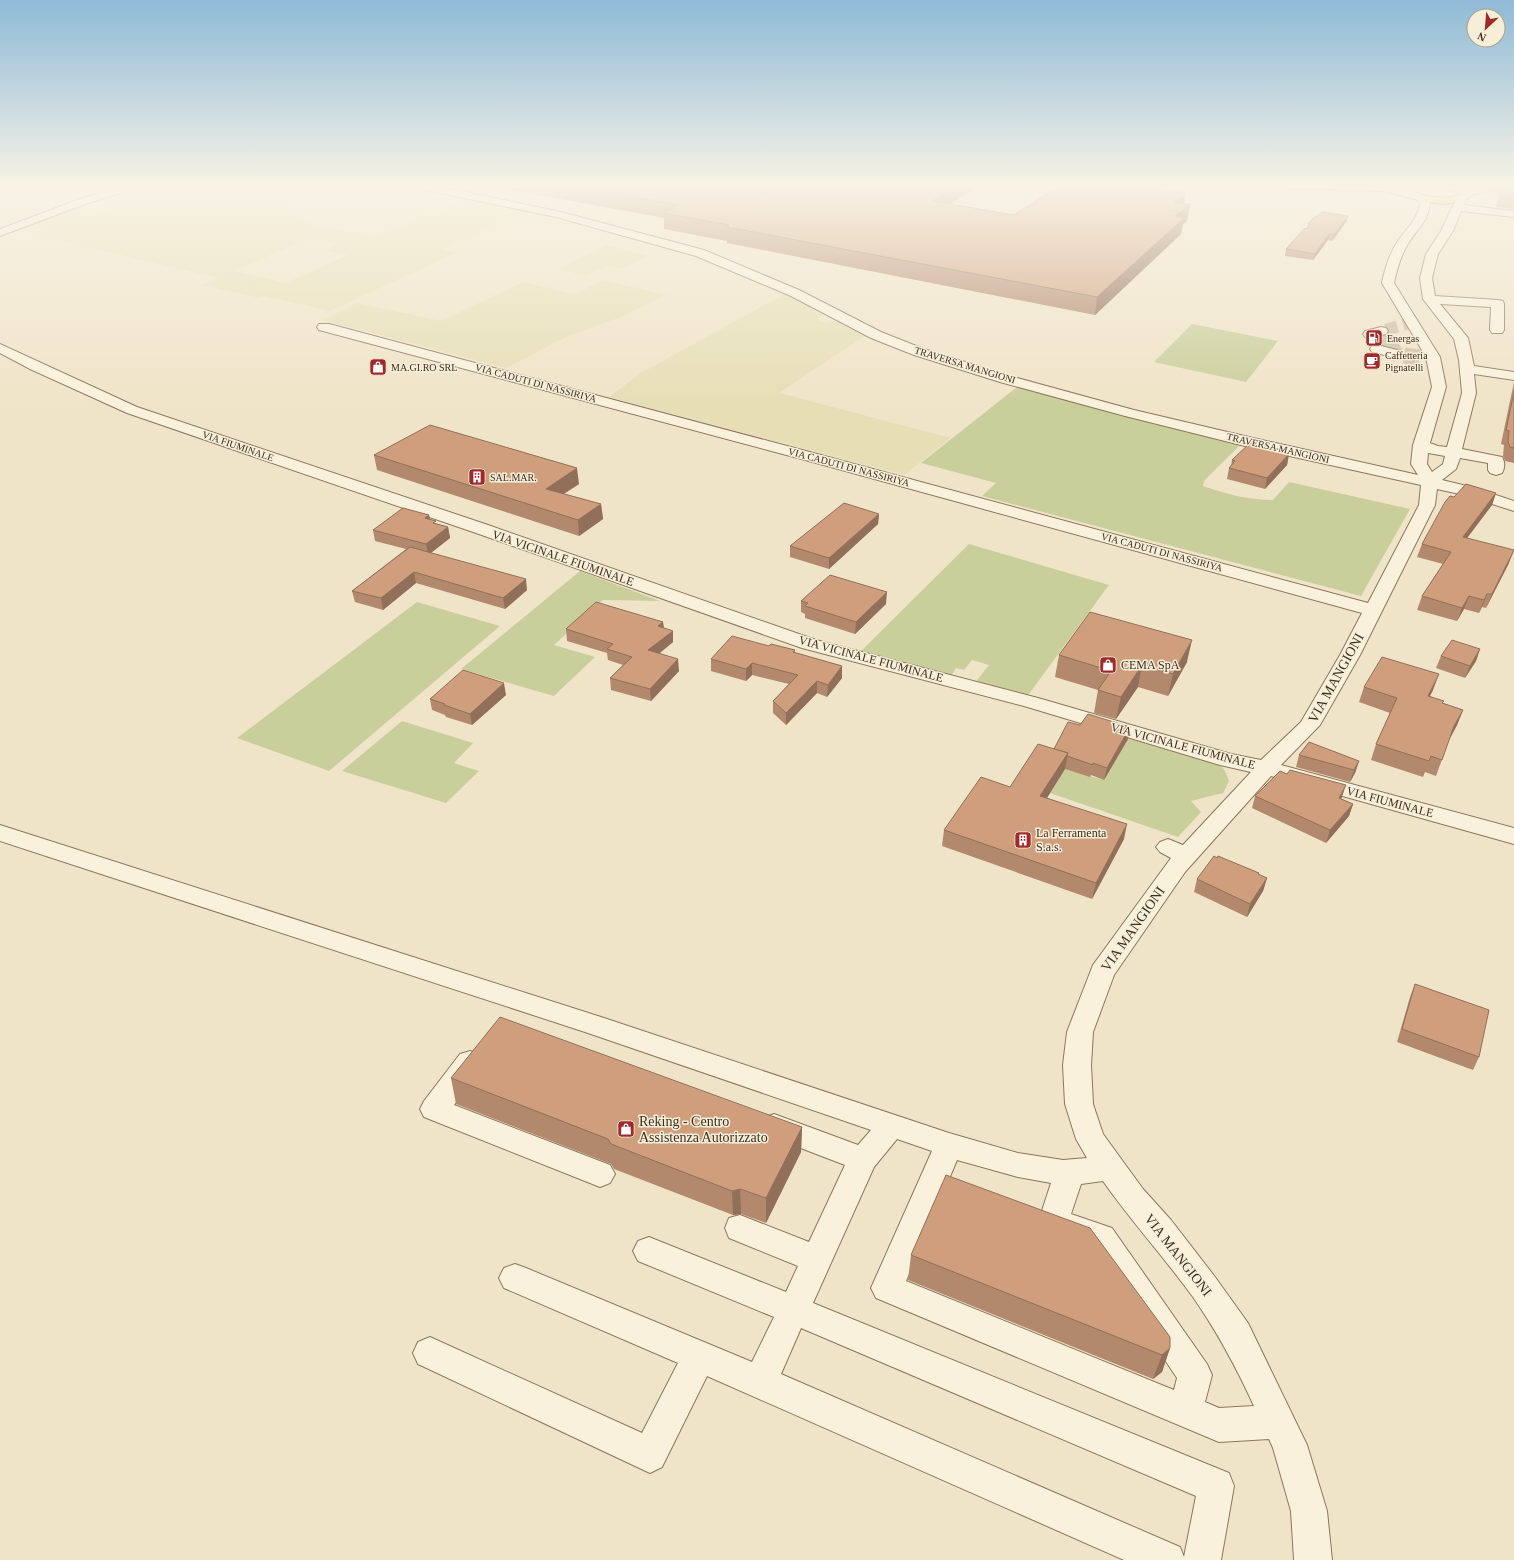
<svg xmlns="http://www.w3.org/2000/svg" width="1514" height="1560" font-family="'Times New Roman',serif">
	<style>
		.farmland { fill: #e6deb5; fill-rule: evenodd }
		.green { fill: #c9cf9b }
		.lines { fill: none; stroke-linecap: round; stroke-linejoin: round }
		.minor-tunnel-far1 { stroke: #ccc0a6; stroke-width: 12; stroke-dasharray: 12 6; stroke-linecap: butt }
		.minor-tunnel { stroke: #ccc0a6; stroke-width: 16; stroke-dasharray: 16 8; stroke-linecap: butt }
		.minor-casing { stroke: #8d765c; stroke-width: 2 }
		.major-casing { stroke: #5b4430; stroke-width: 2 }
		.path { stroke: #8d765c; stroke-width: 1.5; stroke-dasharray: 1.5 1; stroke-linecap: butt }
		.minor { fill: #faf1dc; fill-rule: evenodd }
		.major { fill: #f3d9a0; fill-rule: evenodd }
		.wall { fill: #b2896c }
		.shaded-wall { fill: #916f58 }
		.building { fill: #cf9f7d; stroke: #916f58 }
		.labels { text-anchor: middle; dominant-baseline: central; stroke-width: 3; stroke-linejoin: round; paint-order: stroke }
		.far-poi-label { font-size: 10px; fill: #3d2e20; stroke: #f7eed8; text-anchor: start }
		.far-street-label { font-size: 10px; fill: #3d2e20; stroke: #f7eed8 }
		.street-label { font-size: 12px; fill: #3d2e20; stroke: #f7eed8 }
		.poi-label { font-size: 12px; fill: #3d2e20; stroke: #f7eed8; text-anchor: start }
		.near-street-label { font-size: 14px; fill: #3d2e20; stroke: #f7eed8 }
		.near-poi-label { font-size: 14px; fill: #3d2e20; stroke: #f7eed8; text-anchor: start }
	</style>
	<rect width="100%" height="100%" fill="#f0e4c8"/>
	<g class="farmland">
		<path d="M145 186H331L264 213 295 219 331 229 375 237 469 199 528 211 442 249 455 253 330 311 264 296 259 298 203 285 218 278 33 234 43 230 30 227 69 210 89 214 115 206 98 201ZM311 237 339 243 326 250 348 255 286 283 235 271Z"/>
		<polygon points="607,245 649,256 619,269 607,266 586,276 559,269"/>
		<polygon points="603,280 666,295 621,317 568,336 506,368 323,320 357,303 441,321 524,282 574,295"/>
		<polygon points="786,293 822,315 818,319 825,323 835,321 865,336 779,393 951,438 904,475 609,397 641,373"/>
	</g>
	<g class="green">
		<polygon points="1192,324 1278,341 1246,382 1154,362"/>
		<path d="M1017 387 1240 445 1204 481 1203 486C1226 494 1249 500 1273 500L1289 482 1410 509 1361 596 982 496 996 483 921 463Z"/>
		<polygon points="969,544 1109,585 1026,698 974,684 989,665 972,660 964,670 956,668 950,678 859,653"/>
		<polygon points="580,571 660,601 603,600 554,645 595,657 554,696 461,669"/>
		<polygon points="417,602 500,626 329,771 237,738"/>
		<polygon points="402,721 473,743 454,763 479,771 446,803 342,771"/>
		<polygon points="1130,735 1215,761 1224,769 1229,781 1223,793 1191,801 1201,812 1178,837 1050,793 1065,769 1104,780"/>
	</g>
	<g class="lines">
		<polyline class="minor-tunnel-far1" points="1388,342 1381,331 1413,322"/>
		<polyline class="minor-tunnel" points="1387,341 1396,354 1434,360"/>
		<defs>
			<g id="minor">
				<polygon points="123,186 138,186 137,188 88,203 0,236 0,229 80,199"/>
				<path d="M416 186H435L557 211 704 250 799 290 881 332 924 349 1010 376 1134 410 1253 438 1418 475 1411 464 1413 445 1432 387 1426 357 1382 283C1385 268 1389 254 1398 241 1407 227 1417 222 1420 203L1415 197 1416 195H1424L1430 203C1428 223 1417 228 1408 244 1400 257 1397 269 1394 283L1440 357 1446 387 1430 443 1438 446 1447 447 1462 393 1459 360 1454 339 1423 299 1420 278 1426 254 1441 231 1457 197H1465L1466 199 1464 205 1514 211V217L1461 211 1453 231 1438 254 1432 278 1435 296 1498 300 1503 301 1504 304V330L1502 333H1492L1490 330 1491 307 1440 304 1468 338 1474 366 1514 372V380L1474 374 1476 393 1462 449 1502 457C1505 462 1505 468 1502 473L1496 475 1490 473 1488 470V463L1460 458 1456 469 1442 480 1475 488 1514 501V511L1464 495 1437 489 1435 505 1360 655 1320 725 1281 765 1514 828V844L1271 776 1185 872 1114 975 1093 1032 1091 1065 1093 1104 1103 1134 1143 1189 1171 1220 1215 1277 1248 1323 1307 1445 1327 1511 1332 1560H1294L1291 1511 1273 1448 1269 1439 1219 1442 876 1298 871 1288 932 1151 897 1139 874 1167 813 1303 1229 1473 1234 1486 1221 1560H1124L707 1376 662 1467 650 1473 418 1364 413 1353 418 1342 430 1337 642 1433 678 1363 504 1288 499 1278 504 1268 515 1264 526 1268 752 1362 774 1317 638 1261 633 1251 638 1241 649 1237 786 1292 798 1266 729 1238 725 1228 729 1218 740 1215 809 1242 845 1165 764 1134 760 1126 764 1118 774 1114 858 1145 871 1130 585 1032 0 841V825L604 1018 949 1133 1018 1153 1063 1160 1087 1158 1076 1139 1065 1104 1063 1065 1067 1032 1093 965 1171 858 1160 852 1156 847 1160 842 1168 839 1183 845 1251 772 1220 765 1024 706 802 648 476 533 127 413 30 369 0 353V344L137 407 488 525 816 640 1038 698 1231 754 1261 760 1301 722 1340 655 1362 613 820 464 319 330 317 327 319 324H329L832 458 1368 603 1419 505 1421 485 1253 448 1125 416 1000 382 914 355 871 338 791 296 696 256 556 217 421 189ZM1428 453 1445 456 1443 464 1432 472 1427 464ZM957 1160 1018 1177 1051 1183 1039 1220 1043 1229 1056 1233 1057 1235 1090 1248 1177 1378 1174 1390 906 1281ZM1103 1181C1131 1221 1164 1257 1193 1297 1218 1333 1236 1367 1254 1406L1219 1408 1205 1402 1212 1375 1207 1364 1112 1228 1071 1214 1081 1184ZM801 1328 1196 1496 1184 1557 1180 1547 781 1374Z"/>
				<polygon points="1381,327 1386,328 1388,331 1386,334 1370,338 1365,337 1363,334 1365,331"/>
				<polygon points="1377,345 1401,351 1403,354 1401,357 1396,358 1372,352 1370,349 1372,346"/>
				<polygon points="470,1051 480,1054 484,1062 454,1105 610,1165 615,1174 610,1183 600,1187 590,1183 424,1117 420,1109 424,1101 460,1054"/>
			</g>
			<path id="major" d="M1281 186H1388L1399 188 1401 186H1412L1410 189C1422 197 1448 201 1461 194L1446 188 1445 186H1459L1468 189 1484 186H1501L1500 188 1472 195 1465 200 1445 204 1425 202 1384 191 1286 189Z"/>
		</defs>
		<use href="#minor" class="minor-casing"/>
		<use href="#major" class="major-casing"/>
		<polyline class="path" points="1236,186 1269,188"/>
		<use href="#minor" class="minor"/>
		<use href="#major" class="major"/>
	</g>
	<g class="wall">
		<polygon points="491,186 978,186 950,204 1014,215 1103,187 1186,193 1184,204 1190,205 1187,221 1183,224 1181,234 1095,315 727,243 727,241 664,229 664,218"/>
		<polygon points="1514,186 1514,209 1496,207 1499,196"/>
		<polygon points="1348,216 1346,222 1332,241 1328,240 1313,260 1285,256 1286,249"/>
		<polygon points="1514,382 1514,463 1505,461 1503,456 1504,445 1501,444"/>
		<polygon points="1285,451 1285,453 1289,454 1287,465 1265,489 1227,479 1229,468 1231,466 1232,460"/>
		<polygon points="374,455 579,484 564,494 601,504 603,519 579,536 377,470"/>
		<polygon points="1496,493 1492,505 1467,538 1509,563 1486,608 1482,607 1479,613 1464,609 1457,621 1417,610 1422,596 1443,564 1417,557 1422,544"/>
		<polygon points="879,514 878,524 829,569 790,557 790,546"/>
		<polygon points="429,515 430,519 436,524 448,527 450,538 431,553 527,590 505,609 416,583 383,610 355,602 352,591 406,549 375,541 373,530"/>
		<polygon points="801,601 886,604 855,634 805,618 805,614 801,612"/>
		<polygon points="663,622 664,628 673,642 659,654 679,671 651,701 611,690 610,678 623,665 608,660 607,653 567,641 566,629"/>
		<polygon points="769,646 795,650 795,653 842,666 842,678 827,697 817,693 786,725 773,713 773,701 789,684 752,675 746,681 711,671 711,659"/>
		<polygon points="1480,649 1476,661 1465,678 1436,668 1441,656"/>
		<polygon points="1059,655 1187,662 1168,696 1138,687 1116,719 1094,713 1098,690 1055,677"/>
		<polygon points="1364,687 1433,690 1430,696 1443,703 1463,710 1457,725 1449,740 1436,776 1425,772 1423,777 1371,760 1376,744 1390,713 1359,702"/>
		<polygon points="506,695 472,725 446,717 445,715 432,710 430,699"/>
		<polygon points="1080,725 1130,727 1128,739 1104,780 1091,775 1090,777 1065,769 1047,798 1124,839 1092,899 942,846 944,830 1010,787"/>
		<polygon points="1299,755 1359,761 1355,773 1350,782 1296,767"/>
		<polygon points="1255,796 1342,797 1341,799 1353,804 1349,816 1326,843 1252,808"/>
		<polygon points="1259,873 1259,875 1267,878 1263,891 1247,917 1194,892 1197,879"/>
		<polygon points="1415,984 1479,1057 1473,1070 1397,1042 1410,997"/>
		<polygon points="451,1078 802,1127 801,1152 766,1223 741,1214 733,1215 614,1169 611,1164 456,1104"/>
		<polygon points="911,1255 1170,1348 1162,1372 1153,1379 908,1280"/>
	</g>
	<g class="shaded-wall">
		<polygon points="956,186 978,186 931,217 932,201"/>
		<polygon points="1186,193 1183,209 1174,202"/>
		<polygon points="1190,205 1187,221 1183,224 1181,234 1095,315 1097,297 1175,216"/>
		<polygon points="1348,216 1346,222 1332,241 1334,235"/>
		<polygon points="1329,234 1328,240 1313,260 1315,254"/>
		<polygon points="1289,454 1287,465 1265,489 1267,478"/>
		<polygon points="577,468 579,484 547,504 546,489"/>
		<polygon points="1496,493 1492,505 1458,550 1463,537"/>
		<polygon points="601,504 603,519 579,536 578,520"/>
		<polygon points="879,514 878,524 829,569 829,558"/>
		<polygon points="429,515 431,526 425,518"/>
		<polygon points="448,527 450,538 428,555 426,544"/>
		<polygon points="1514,550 1509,563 1486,608 1492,594"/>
		<polygon points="414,572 416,583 383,610 381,598"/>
		<polygon points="526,579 527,590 505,609 503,598"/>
		<polygon points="887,592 886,604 855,634 856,622"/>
		<polygon points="1487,594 1482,607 1479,613 1484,600"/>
		<polygon points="1469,596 1464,609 1457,621 1462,608"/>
		<polygon points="663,622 664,633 658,626"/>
		<polygon points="673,631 673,642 648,662 648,650"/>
		<polygon points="1192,640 1187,662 1168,696 1173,674"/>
		<polygon points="1480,649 1476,661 1465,678 1470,666"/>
		<polygon points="678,659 679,671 651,701 650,689"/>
		<polygon points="752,663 752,675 746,681 746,669"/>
		<polygon points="1142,665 1138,687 1116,719 1121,697"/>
		<polygon points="842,666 842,678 827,697 828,685"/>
		<polygon points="1439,674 1433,690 1422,711 1428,696"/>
		<polygon points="817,681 817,693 786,725 786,713"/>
		<polygon points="504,683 506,695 472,725 470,714"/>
		<polygon points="1463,710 1457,725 1448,742 1454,726"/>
		<polygon points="1130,727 1128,739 1104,780 1107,768"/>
		<polygon points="1068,753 1065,769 1038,812 1040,796"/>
		<polygon points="1359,761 1355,773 1350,782 1354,770"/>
		<polygon points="1346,785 1342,797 1335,810 1339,798"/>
		<polygon points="1353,804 1349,816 1326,843 1330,830"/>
		<polygon points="1127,824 1124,839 1092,899 1096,883"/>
		<polygon points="1267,878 1263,891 1247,917 1250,904"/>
		<polygon points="802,1127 801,1152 766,1223 766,1198"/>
		<polygon points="740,1189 741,1214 733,1215 732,1191"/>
		<polygon points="1170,1348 1162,1372 1153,1379 1162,1355"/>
	</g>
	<g class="building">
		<polygon points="572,186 956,186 932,201 1014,215 1059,186 1093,186 1103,187 1106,186 1139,186 1186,193 1174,202 1190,205 1175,216 1184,218 1097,297 727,227 729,225 663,213 679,205"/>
		<polygon points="1504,186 1514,186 1514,198 1499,196"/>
		<polygon points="1323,212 1348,216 1334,235 1329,234 1315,254 1286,249 1304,229 1308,228 1309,223 1313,218"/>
		<polygon points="1514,392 1514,448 1510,447 1508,442 1509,431 1506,430"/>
		<polygon points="430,425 577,468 546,489 601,504 578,520 374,455"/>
		<polygon points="1251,442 1285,451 1283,453 1289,454 1267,478 1229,468 1235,461 1232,460"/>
		<polygon points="1466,484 1496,493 1463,537 1514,550 1492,594 1487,594 1484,600 1469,596 1462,608 1422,596 1451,552 1422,544 1445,502 1450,496 1454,497"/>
		<polygon points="844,503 879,514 829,558 790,546"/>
		<polygon points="403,508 429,515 425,518 436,521 433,523 448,527 426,544 373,530"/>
		<polygon points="410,547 526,579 503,598 414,572 381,598 352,591"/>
		<polygon points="830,575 887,592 856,622 805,606 808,603 801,601"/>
		<polygon points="596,602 663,622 658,626 673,631 648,650 678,659 650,689 610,678 632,657 607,649 613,644 566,629"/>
		<polygon points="1090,612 1192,640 1173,674 1142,665 1121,697 1098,690 1111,671 1059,655"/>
		<polygon points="732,636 769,646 771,644 795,650 793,652 842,666 828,685 817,681 786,713 773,701 798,675 752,663 746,669 711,659"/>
		<polygon points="1452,640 1480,649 1470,666 1441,656"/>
		<polygon points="1382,657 1439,674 1428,696 1444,701 1442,703 1463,710 1454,726 1442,760 1431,756 1429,761 1376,744 1397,698 1364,687"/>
		<polygon points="463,670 504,683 470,714 444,705 445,704 430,699"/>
		<polygon points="1088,714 1130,727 1107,768 1093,763 1093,765 1067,756 1068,753 1054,749 1068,722 1080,725"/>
		<polygon points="1309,742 1359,761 1354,770 1299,755"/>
		<polygon points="1038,744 1068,753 1040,796 1127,824 1096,883 944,830 981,777 1010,787"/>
		<polygon points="1290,770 1346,785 1339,798 1353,804 1330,830 1255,796 1280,771 1287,774"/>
		<polygon points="1214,856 1217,858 1218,856 1259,873 1258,874 1267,878 1250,904 1197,879"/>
		<polygon points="1415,984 1489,1010 1479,1057 1402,1029"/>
		<polygon points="500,1017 802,1127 766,1198 740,1189 732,1191 611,1144 608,1139 451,1078"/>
		<polygon points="946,1175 1090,1228 1170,1337 1170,1348 1162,1355 911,1255"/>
	</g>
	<linearGradient id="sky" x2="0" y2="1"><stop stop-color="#8fbad6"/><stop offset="0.46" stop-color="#f8f3e6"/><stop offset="1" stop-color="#f8f3e6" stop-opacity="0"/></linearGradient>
	<rect width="1514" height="404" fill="url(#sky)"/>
	<defs>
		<symbol id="fuel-square" viewBox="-11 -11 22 22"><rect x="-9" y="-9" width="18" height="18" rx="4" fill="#9e2a2b" stroke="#f7eed8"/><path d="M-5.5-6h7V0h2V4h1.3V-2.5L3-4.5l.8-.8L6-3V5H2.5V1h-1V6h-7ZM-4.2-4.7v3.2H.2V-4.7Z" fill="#fff"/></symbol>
		<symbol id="cafe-square" viewBox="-11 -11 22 22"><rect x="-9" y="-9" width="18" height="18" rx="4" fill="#9e2a2b" stroke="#f7eed8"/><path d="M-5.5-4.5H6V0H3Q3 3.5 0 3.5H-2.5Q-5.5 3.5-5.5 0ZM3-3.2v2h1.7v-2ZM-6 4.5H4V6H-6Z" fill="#fff"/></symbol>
		<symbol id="shop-square" viewBox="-11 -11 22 22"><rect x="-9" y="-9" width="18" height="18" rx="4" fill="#9e2a2b" stroke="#f7eed8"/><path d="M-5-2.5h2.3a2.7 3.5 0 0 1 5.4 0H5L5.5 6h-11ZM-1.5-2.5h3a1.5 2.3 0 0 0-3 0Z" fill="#fff"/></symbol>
		<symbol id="building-square" viewBox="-11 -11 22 22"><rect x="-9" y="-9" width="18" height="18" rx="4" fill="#9e2a2b" stroke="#f7eed8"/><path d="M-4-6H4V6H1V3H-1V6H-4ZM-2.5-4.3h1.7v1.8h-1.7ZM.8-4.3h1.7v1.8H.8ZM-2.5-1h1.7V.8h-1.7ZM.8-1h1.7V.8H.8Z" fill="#fff"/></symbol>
	</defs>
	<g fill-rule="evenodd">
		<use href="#fuel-square" x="1364" y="328" width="20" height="20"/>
		<use href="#cafe-square" x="1362" y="351" width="20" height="20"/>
		<use href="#shop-square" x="368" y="357" width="20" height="20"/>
		<use href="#building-square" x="467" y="467" width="20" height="20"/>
		<use href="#shop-square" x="1098" y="655" width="20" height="20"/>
		<use href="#building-square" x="1013" y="830" width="20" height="20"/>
		<use href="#shop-square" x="616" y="1119" width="20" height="20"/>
	</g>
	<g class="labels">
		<g class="far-poi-label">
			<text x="1387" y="338">Energas</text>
			<text x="1385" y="355">Caffetteria<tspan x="1385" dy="12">Pignatelli</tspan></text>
			<text x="391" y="367">MA.GI.RO SRL</text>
			<text x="490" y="477">SAL.MAR.</text>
		</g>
		<g class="far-street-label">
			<text transform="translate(965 365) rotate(17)">TRAVERSA MANGIONI</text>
			<text transform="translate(536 383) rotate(15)">VIA CADUTI DI NASSIRIYA</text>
			<text transform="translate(238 446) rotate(19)">VIA FIUMINALE</text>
			<text transform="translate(1278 448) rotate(13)">TRAVERSA MANGIONI</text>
			<text transform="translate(849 467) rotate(15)">VIA CADUTI DI NASSIRIYA</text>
			<text transform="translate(1162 552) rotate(15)">VIA CADUTI DI NASSIRIYA</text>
		</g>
		<g class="street-label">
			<text transform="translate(563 558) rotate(19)">VIA VICINALE FIUMINALE</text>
			<text transform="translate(871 659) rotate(15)">VIA VICINALE FIUMINALE</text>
			<text transform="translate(1183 746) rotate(15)">VIA VICINALE FIUMINALE</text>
			<text transform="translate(1390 802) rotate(15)">VIA FIUMINALE</text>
		</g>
		<g class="poi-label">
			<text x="1121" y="665">CEMA SpA</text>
			<text x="1036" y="833">La Ferramenta<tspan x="1036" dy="14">S.a.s.</tspan></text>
		</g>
		<g class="near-street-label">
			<text transform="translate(1336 678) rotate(-61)">VIA MANGIONI</text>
			<text transform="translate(1133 929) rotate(-55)">VIA MANGIONI</text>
			<text transform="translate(1178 1255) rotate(52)">VIA MANGIONI</text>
		</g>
		<g class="near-poi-label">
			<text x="639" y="1121">Reking - Centro<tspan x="639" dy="16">Assistenza Autorizzato</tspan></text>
		</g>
	</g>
	<g transform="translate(1486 28) rotate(206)"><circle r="19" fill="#f7eed8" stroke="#ada18e"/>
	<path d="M0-3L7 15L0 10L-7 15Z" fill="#9e2a2b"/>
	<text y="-6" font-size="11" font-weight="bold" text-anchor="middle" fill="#3d2e20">N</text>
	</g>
</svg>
